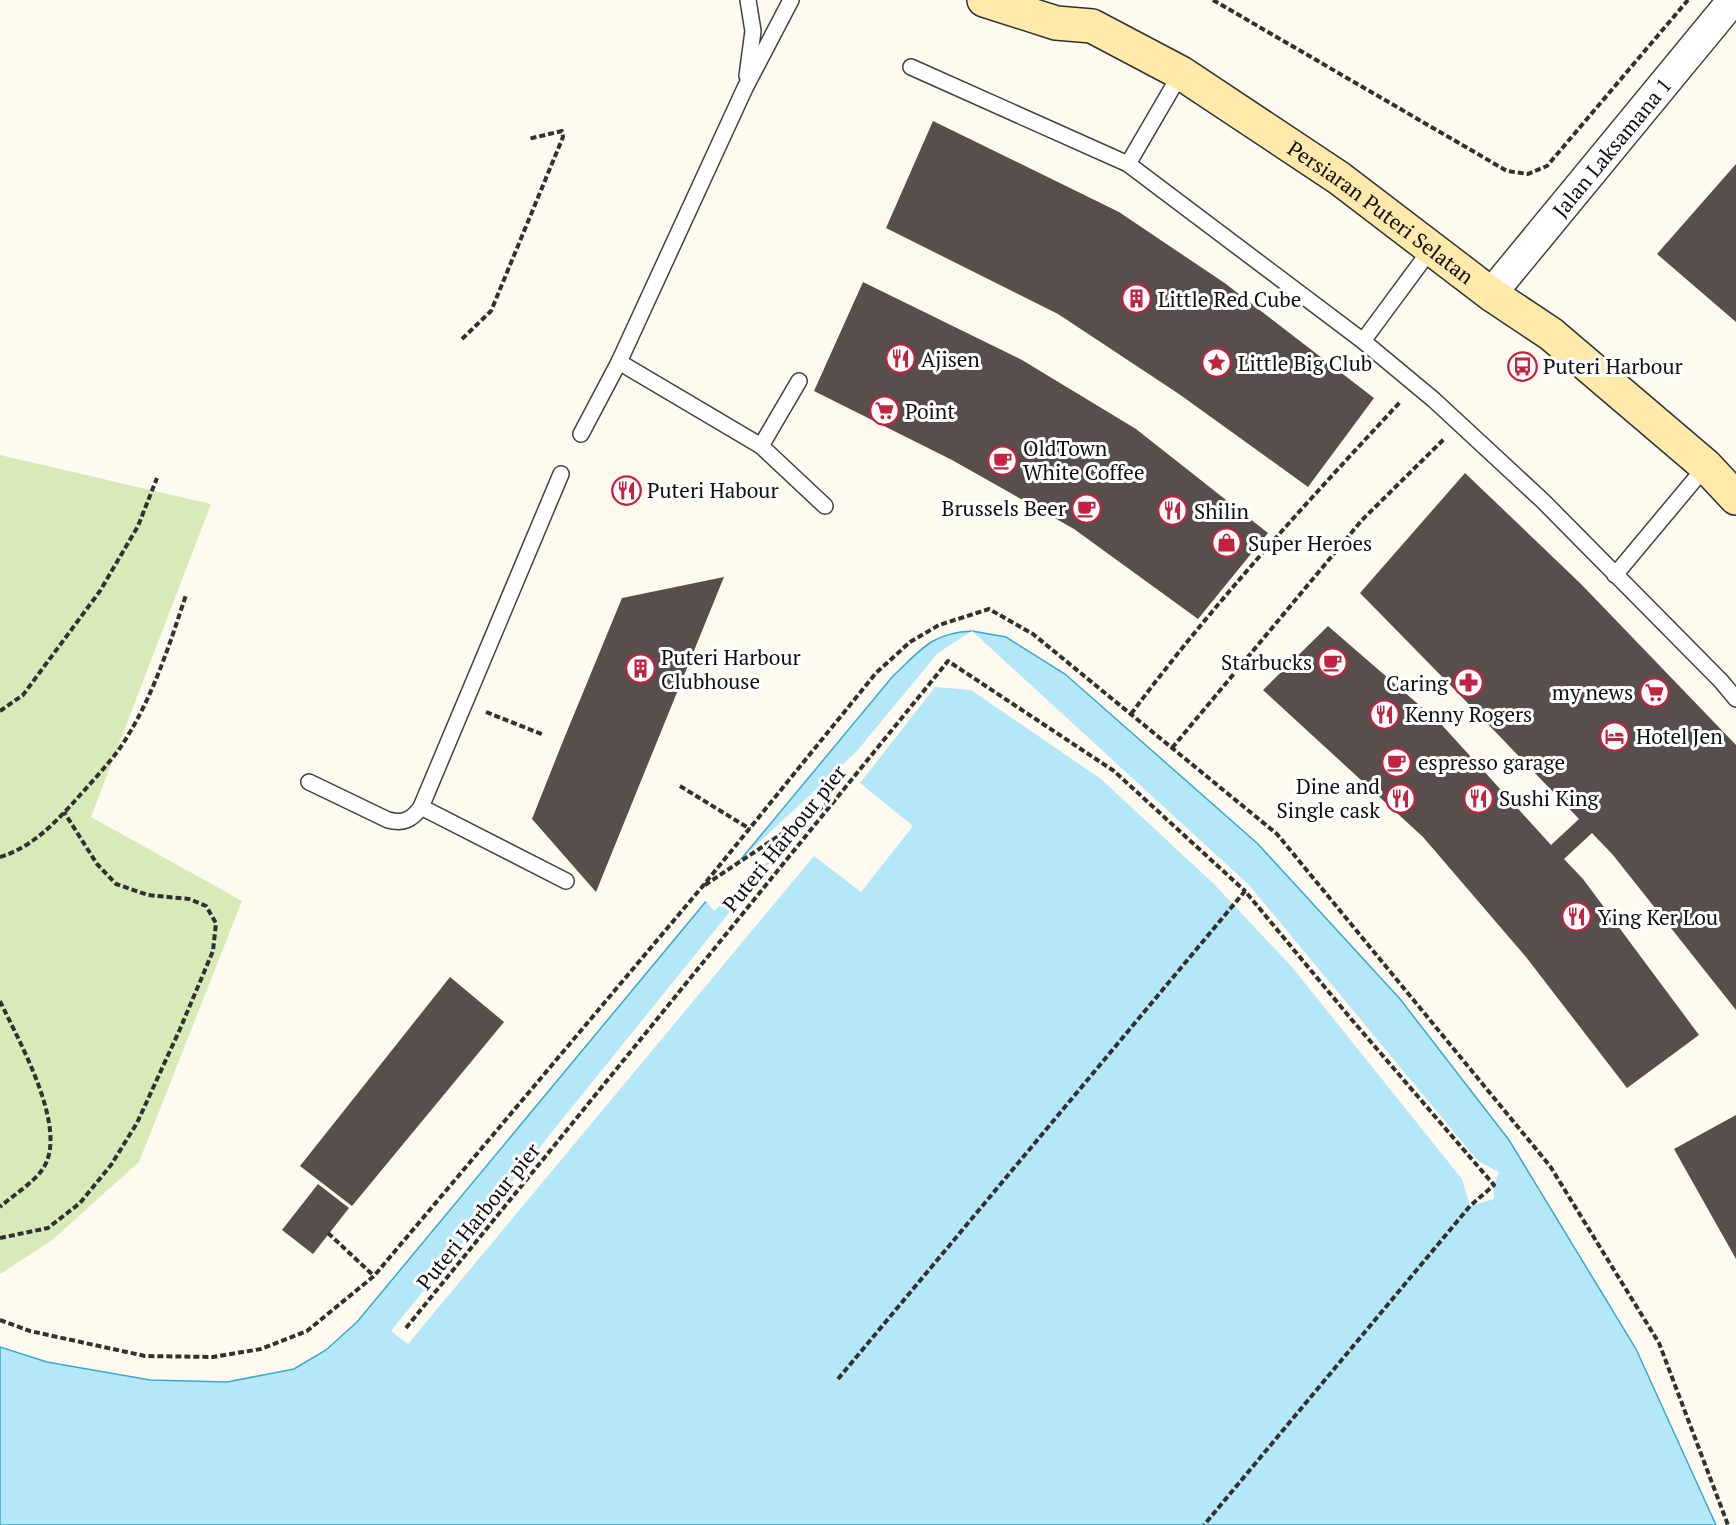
<svg xmlns="http://www.w3.org/2000/svg" width="1736" height="1525" font-family="'PT Serif',serif">
	<style>
		.green { fill: #d9eab9 }
		.water { fill: #b4e7f7; stroke: #3aa8cf; stroke-width: 1.5 }
		.pier { fill: #fffaf0 }
		.building { fill: #584e4b }
		.lines { fill: none; stroke-linecap: round; stroke-linejoin: round }
		.lane-casing { stroke: #424242; stroke-width: 18 }
		.street-casing { stroke: #424242; stroke-width: 33 }
		.secondary-casing { stroke: #313131; stroke-width: 36 }
		.path { stroke: #313131; stroke-width: 4; stroke-dasharray: 6 3; stroke-linecap: butt }
		.lane { stroke: #fff; stroke-width: 15 }
		.street { stroke: #fff; stroke-width: 30 }
		.secondary { stroke: #ffeaab; stroke-width: 33 }
		.labels { text-anchor: middle; dominant-baseline: central; stroke-width: 6; stroke-linejoin: round; paint-order: stroke }
		.street-label { font-size: 21px; fill: #0f0f0f; stroke: #fff }
		.poi-label { font-size: 21px; fill: #0f0f0f; stroke: #fff; text-anchor: start }
	</style>
	<rect width="100%" height="100%" fill="#fffaf0"/>
	<polygon class="green" points="0,455 211,504 91,817 242,901 139,1162 51,1241 0,1274"/>
	<path class="water" d="M972 631 1006 637 1065 674 1258 844 1400 999 1509 1140 1636 1349 1716 1525H0V1347L47 1362 150 1380 227 1382 294 1369 326 1350 357 1322 893 676C921 650 931 633 972 631Z"/>
	<polygon class="pier" points="972,631 1249,885 1478,1161 1499,1172 1494,1185 1494,1199 1470,1206 1462,1179 1292,967 1214,884 1101,779 971,690 935,687 860,783 913,826 861,892 814,856 408,1344 391,1331 779,851 714,911 704,899 722,877 856,752 938,653"/>
	<g class="building">
		<polygon points="933,121 1119,212 1226,284 1374,398 1308,487 1179,394 1058,314 886,228"/>
		<polygon points="1736,164 1736,322 1657,254"/>
		<polygon points="863,282 1022,360 1136,429 1268,533 1198,619 1074,529 952,460 814,391"/>
		<polygon points="1465,473 1581,584 1736,745 1736,1010 1613,855 1592,833 1564,859 1583,879 1699,1035 1627,1088 1526,957 1423,837 1263,690 1328,626 1441,724 1551,845 1579,819 1459,694 1360,593"/>
		<polygon points="724,577 643,776 596,892 532,819 563,741 622,598"/>
		<polygon points="450,977 504,1022 352,1206 300,1166"/>
		<polygon points="1736,1115 1736,1259 1674,1149"/>
		<polygon points="318,1184 349,1208 313,1254 282,1230"/>
	</g>
	<g class="lines">
		<defs>
			<g id="lane">
				<polyline points="911,67 1128,164 1363,341 1434,400 1543,501 1721,681 1736,699"/>
				<polyline points="747,76 753,31 748,0"/>
				<polyline points="1128,164 1181,73"/>
				<polyline points="1363,341 1431,249"/>
				<polyline points="619,362 761,446 825,506"/>
				<polyline points="581,434 619,362 745,88 791,0"/>
				<polyline points="761,446 799,381"/>
				<polyline points="1615,575 1706,466"/>
				<path d="M309 782 388 820C403 824 412 820 421 807L561 474"/>
				<polyline points="421,807 566,881"/>
			</g>
			<g id="street">
				<path id="s1" d="M1491 294 1733 0"/>
			</g>
			<g id="secondary">
				<path id="s2" d="M984 0 1056 23 1092 26 1181 73 1339 178 1491 294 1551 334 1706 466 1736 498"/>
			</g>
		</defs>
		<use href="#lane" class="lane-casing"/>
		<use href="#street" class="street-casing"/>
		<use href="#secondary" class="secondary-casing"/>
		<g class="path">
			<polyline points="1213,0 1507,171 1528,174 1547,166 1688,0"/>
			<polyline points="462,339 491,311 563,137 562,131 528,139"/>
			<polyline points="0,711 23,695 100,591 138,526 157,478"/>
			<polyline points="486,712 544,735"/>
			<path d="M1131 714C1213 604 1307 502 1401 401"/>
			<polyline points="1172,748 1362,520 1444,439"/>
			<polyline points="680,786 750,829"/>
			<path d="M0 857C30 848 52 826 73 803 88 786 104 769 118 751 151 703 168 649 186 595"/>
			<polyline points="705,885 831,801"/>
			<path d="M0 1001C18 1040 71 1131 42 1170 33 1183 12 1196 0 1207"/>
			<polyline points="328,1233 374,1276"/>
			<polyline points="0,1238 48,1228 80,1203 111,1165 137,1123 180,1029 213,951 216,923 206,906 189,899 148,895 116,884 97,864 64,812"/>
			<polyline points="0,1320 30,1331 145,1356 213,1357 261,1349 307,1331 374,1276 702,887 876,673 910,642 939,625 989,609 1033,634 1277,834 1550,1166 1659,1343 1728,1525"/>
			<polyline points="406,1328 948,661 1114,771 1245,891"/>
			<polyline points="838,1379 1245,891 1352,1020 1494,1185 1470,1206 1204,1525"/>
		</g>
		<use href="#lane" class="lane"/>
		<use href="#street" class="street"/>
		<use href="#secondary" class="secondary"/>
	</g>
	<defs>
		<symbol id="building-ring" viewBox="-11 -11 22 22"><circle r="9.5" fill="#fff" stroke="#c12441" stroke-width="1.5"/><path d="M-4-6H4V6H1V3H-1V6H-4ZM-2.5-4.3h1.7v1.8h-1.7ZM.8-4.3h1.7v1.8H.8ZM-2.5-1h1.7V.8h-1.7ZM.8-1h1.7V.8H.8Z" fill="#c12441"/></symbol>
		<symbol id="restaurant-ring" viewBox="-11 -11 22 22"><circle r="9.5" fill="#fff" stroke="#c12441" stroke-width="1.5"/><path d="M-5-6h1v4h1v-4h1v4h1v-4h1v5L-1.5 .5V6h-2V.5L-5-1ZM5-6V6H3V1.5H1.5Q1.5-4 5-6Z" fill="#c12441"/></symbol>
		<symbol id="sight-ring" viewBox="-11 -11 22 22"><circle r="9.5" fill="#fff" stroke="#c12441" stroke-width="1.5"/><path d="M0-6L1.8-2.2L6-1.7L2.9 1.2L3.7 5.4L0 3.3L-3.7 5.4L-2.9 1.2L-6-1.7L-1.8-2.2Z" fill="#c12441"/></symbol>
		<symbol id="bus-ring" viewBox="-11 -11 22 22"><circle r="9.5" fill="#fff" stroke="#c12441" stroke-width="1.5"/><path d="M-5-6H5V4H4V6H2V4H-2V6H-4V4H-5ZM-3.5-4V0h7V-4ZM-3.5 1.2v1.5H-2V1.2ZM2 1.2v1.5H3.5V1.2Z" fill="#c12441"/></symbol>
		<symbol id="supermarket-ring" viewBox="-11 -11 22 22"><circle r="9.5" fill="#fff" stroke="#c12441" stroke-width="1.5"/><path d="M-6-5.5h2.5l.6 2H6L4.5 2H-2.5L-4.4-4H-6ZM-1.5 3.2a1.3 1.3 0 1 0 .1 0ZM3 3.2a1.3 1.3 0 1 0 .1 0Z" fill="#c12441"/></symbol>
		<symbol id="cafe-ring" viewBox="-11 -11 22 22"><circle r="9.5" fill="#fff" stroke="#c12441" stroke-width="1.5"/><path d="M-5.5-4.5H6V0H3Q3 3.5 0 3.5H-2.5Q-5.5 3.5-5.5 0ZM3-3.2v2h1.7v-2ZM-6 4.5H4V6H-6Z" fill="#c12441"/></symbol>
		<symbol id="shop-ring" viewBox="-11 -11 22 22"><circle r="9.5" fill="#fff" stroke="#c12441" stroke-width="1.5"/><path d="M-5-2.5h2.3a2.7 3.5 0 0 1 5.4 0H5L5.5 6h-11ZM-1.5-2.5h3a1.5 2.3 0 0 0-3 0Z" fill="#c12441"/></symbol>
		<symbol id="pharmacy-ring" viewBox="-11 -11 22 22"><circle r="9.5" fill="#fff" stroke="#c12441" stroke-width="1.5"/><path d="M-2-6h4v4h4v4h-4v4h-4v-4h-4v-4h4Z" fill="#c12441"/></symbol>
		<symbol id="hotel-ring" viewBox="-11 -11 22 22"><circle r="9.5" fill="#fff" stroke="#c12441" stroke-width="1.5"/><path d="M-6-4.5h1.5V1H6V5H4.5V3h-9V5H-6ZM-4 0a1.8 1.8 0 1 1 3.6 0ZM.5 0V-2.5h3Q6-2.5 6 0Z" fill="#c12441"/></symbol>
	</defs>
	<g fill-rule="evenodd">
		<use href="#building-ring" x="1120" y="282" width="33" height="33"/>
		<use href="#restaurant-ring" x="884" y="342" width="33" height="33"/>
		<use href="#sight-ring" x="1200" y="346" width="33" height="33"/>
		<use href="#bus-ring" x="1506" y="350" width="33" height="33"/>
		<use href="#supermarket-ring" x="868" y="394" width="33" height="33"/>
		<use href="#cafe-ring" x="986" y="444" width="33" height="33"/>
		<use href="#restaurant-ring" x="610" y="474" width="33" height="33"/>
		<use href="#cafe-ring" x="1070" y="492" width="33" height="33"/>
		<use href="#restaurant-ring" x="1156" y="494" width="33" height="33"/>
		<use href="#shop-ring" x="1210" y="526" width="33" height="33"/>
		<use href="#cafe-ring" x="1316" y="646" width="33" height="33"/>
		<use href="#building-ring" x="624" y="652" width="33" height="33"/>
		<use href="#pharmacy-ring" x="1452" y="666" width="33" height="33"/>
		<use href="#supermarket-ring" x="1638" y="676" width="33" height="33"/>
		<use href="#restaurant-ring" x="1368" y="698" width="33" height="33"/>
		<use href="#hotel-ring" x="1598" y="720" width="33" height="33"/>
		<use href="#cafe-ring" x="1380" y="746" width="33" height="33"/>
		<use href="#restaurant-ring" x="1384" y="782" width="33" height="33"/>
		<use href="#restaurant-ring" x="1462" y="782" width="33" height="33"/>
		<use href="#restaurant-ring" x="1560" y="900" width="33" height="33"/>
	</g>
	<g class="labels">
		<g class="street-label">
			<text stroke="none"><textPath href="#s1" startOffset="190">Jalan Laksamana 1</textPath></text>
			<text stroke="none"><textPath href="#s2" startOffset="456">Persiaran Puteri Selatan</textPath></text>
			<text transform="translate(784 838) rotate(-51)">Puteri Harbour pier</text>
			<text transform="translate(478 1216) rotate(-51)">Puteri Harbour pier</text>
		</g>
		<g class="poi-label">
			<text x="1158" y="299">Little Red Cube</text>
			<text x="921" y="359">Ajisen</text>
			<text x="1238" y="363">Little Big Club</text>
			<text x="1543" y="366">Puteri Harbour</text>
			<text x="905" y="411">Point</text>
			<text x="1023" y="448">OldTown<tspan x="1023" dy="24">White Coffee</tspan></text>
			<text x="647" y="490">Puteri Habour</text>
			<text x="1066" y="508" text-anchor="end">Brussels Beer</text>
			<text x="1194" y="511">Shilin</text>
			<text x="1248" y="543">Super Heroes</text>
			<text x="661" y="657">Puteri Harbour<tspan x="661" dy="24">Clubhouse</tspan></text>
			<text x="1312" y="662" text-anchor="end">Starbucks</text>
			<text x="1448" y="683" text-anchor="end">Caring</text>
			<text x="1633" y="692" text-anchor="end">my news</text>
			<text x="1405" y="714">Kenny Rogers</text>
			<text x="1636" y="736">Hotel Jen</text>
			<text x="1418" y="762">espresso garage</text>
			<text x="1380" y="786" text-anchor="end">Dine and<tspan x="1380" dy="24">Single cask</tspan></text>
			<text x="1499" y="798">Sushi King</text>
			<text x="1598" y="917">Ying Ker Lou</text>
		</g>
	</g>
</svg>
